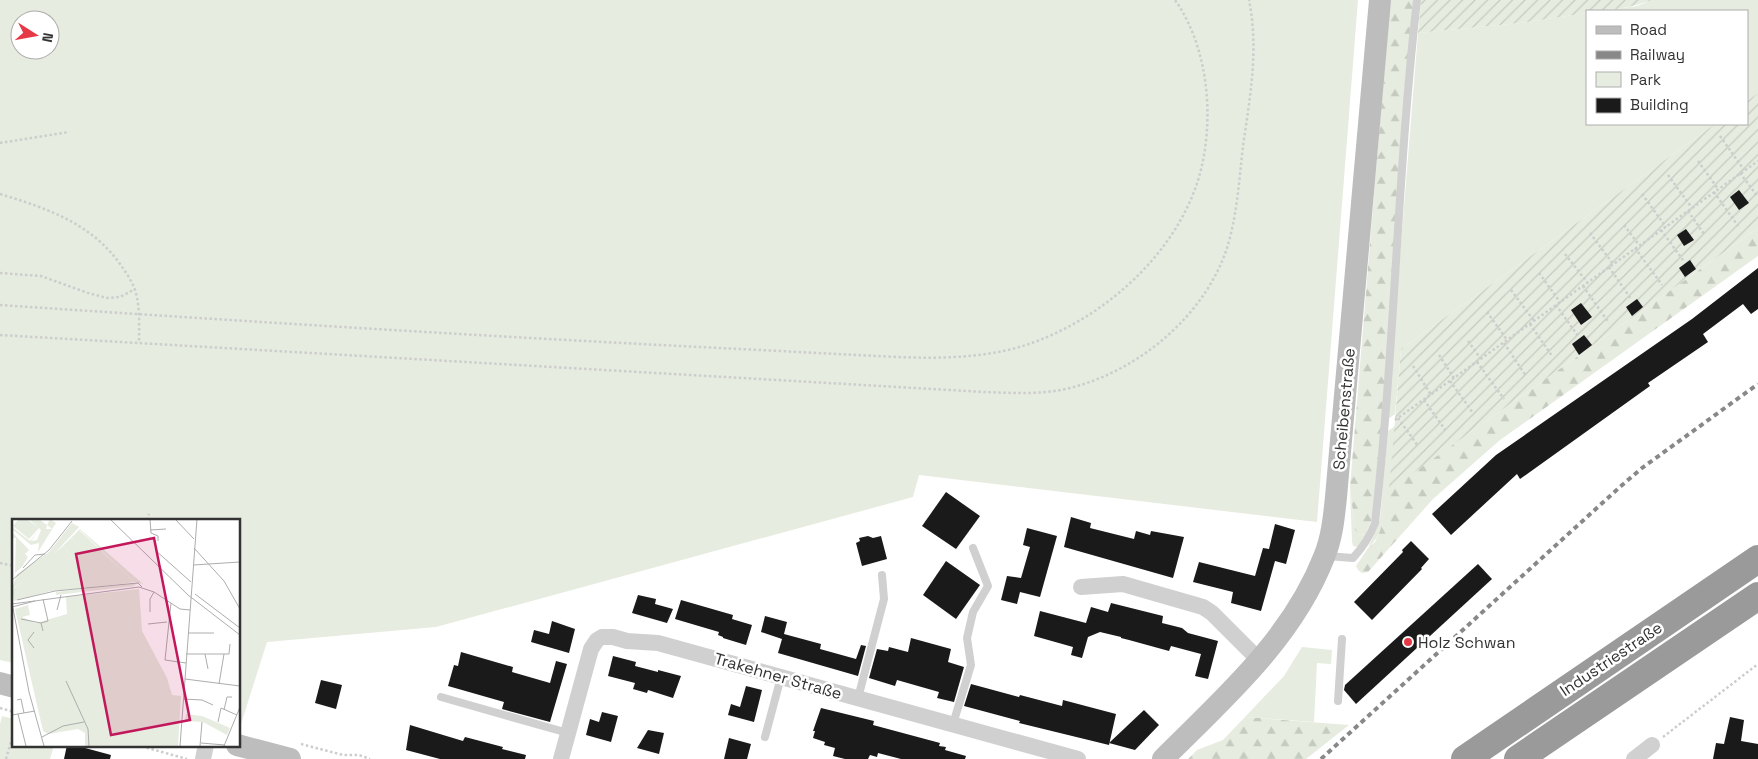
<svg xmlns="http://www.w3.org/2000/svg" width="1758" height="759" font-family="'Space Grotesk',sans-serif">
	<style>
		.green { fill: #e6ecdf; fill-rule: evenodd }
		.forest { fill: url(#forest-firs) }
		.garden { fill: url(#garden-furrows) }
		.building { fill: #1a1a1a }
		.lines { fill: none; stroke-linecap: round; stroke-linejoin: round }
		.path { stroke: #cdcdcd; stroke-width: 2.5; stroke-dasharray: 2.5 2.5; stroke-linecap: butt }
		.lane { stroke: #d0d0d0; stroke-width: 8 }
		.street { stroke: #d0d0d0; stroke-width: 16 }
		.secondary { stroke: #bdbdbd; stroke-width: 22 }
		.highway { stroke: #9a9a9a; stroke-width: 28 }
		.rail { stroke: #888; stroke-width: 4; stroke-dasharray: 5 4; stroke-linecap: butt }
		.poi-dot { fill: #e63946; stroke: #fff; stroke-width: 2 }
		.labels { text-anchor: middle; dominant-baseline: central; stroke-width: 5; stroke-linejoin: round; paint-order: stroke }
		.street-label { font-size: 16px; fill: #333; stroke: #fff }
		.poi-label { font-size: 16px; fill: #333; stroke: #fff; text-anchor: start }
		.inset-road { fill: none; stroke: #adadad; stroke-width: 1 }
		.view { fill: #c2185b; fill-opacity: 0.15; stroke: #c2185b; stroke-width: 2.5 }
		.inset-edge { fill: none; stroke: #333; stroke-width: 2.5 }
	</style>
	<defs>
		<pattern id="forest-firs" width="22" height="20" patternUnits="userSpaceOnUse" patternTransform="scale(1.25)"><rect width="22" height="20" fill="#e6ecdf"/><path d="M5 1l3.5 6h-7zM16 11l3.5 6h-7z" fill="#c6cbc0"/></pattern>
		<pattern id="garden-furrows" width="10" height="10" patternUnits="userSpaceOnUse" patternTransform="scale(1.25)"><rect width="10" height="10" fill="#e6ecdf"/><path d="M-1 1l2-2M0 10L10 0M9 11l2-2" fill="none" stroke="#c6cbc0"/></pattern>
	</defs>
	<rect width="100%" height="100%" fill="#fff"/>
	<g class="green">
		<path d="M0 0H1358L1317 522 919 475 913 497 436 627 267 642 241 724 239 723V520H14V663L0 660ZM20 20H50V50H20Z"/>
		<polygon points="1652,0 1758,0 1758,93 1747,101 1747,11 1601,11 1637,6"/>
		<polygon points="1587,13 1587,124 1715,124 1401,349 1395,414 1388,419 1392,356 1418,33 1520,23"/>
		<path d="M1758 166 1387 508C1384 523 1380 537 1368 548L1376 531 1380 519 1388 431Z"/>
		<polygon points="1350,487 1355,530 1360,535 1366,534 1361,544 1357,547 1353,546 1352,541"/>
		<polygon points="1302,647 1332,650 1331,664 1317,663 1314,722 1245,717 1284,676"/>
		<polygon points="2,716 14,719 14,745 54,745 50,759 0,759 0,724"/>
	</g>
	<g class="forest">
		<polygon points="1390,0 1415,0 1384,396 1373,516 1366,534 1360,535 1355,530 1350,487"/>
		<polygon points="1758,228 1758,256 1500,440 1433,499 1368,572 1362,573 1358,570 1356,566 1368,548 1375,542 1380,531 1387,508 1389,490"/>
		<polygon points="1245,717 1349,725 1306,759 1188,759 1197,750 1223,740"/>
	</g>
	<g class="garden">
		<path d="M1421 0H1652C1631 8 1609 11 1587 11V13L1520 23 1418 33Z"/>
		<polygon points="1758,93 1758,228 1389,490 1401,349 1715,124 1747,124 1747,101"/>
	</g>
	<g class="building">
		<polygon points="1739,190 1749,203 1739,210 1730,197"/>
		<polygon points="1686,229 1694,240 1684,246 1677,235"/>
		<polygon points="1690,260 1696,269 1685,277 1679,268"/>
		<polygon points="1758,268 1758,309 1751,314 1743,304 1703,334 1708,342 1648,383 1650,386 1520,479 1517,474 1451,535 1432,514 1496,455 1692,319"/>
		<polygon points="1637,299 1643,307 1632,316 1626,307"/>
		<polygon points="1581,303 1592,317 1581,325 1571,310"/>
		<polygon points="1584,335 1592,345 1579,355 1572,344"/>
		<polygon points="946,492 980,516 956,549 922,526"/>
		<polygon points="1071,517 1091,523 1090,528 1134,539 1136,531 1150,535 1151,531 1184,537 1173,578 1064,547"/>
		<polygon points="1275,524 1295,530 1286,564 1275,561 1261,611 1231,603 1233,592 1193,582 1199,562 1255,576 1263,548 1269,549"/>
		<polygon points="1027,528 1057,536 1040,597 1020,592 1017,604 1001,600 1007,576 1021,578 1030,547 1023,545"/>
		<polygon points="868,536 873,538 881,536 887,559 862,566 856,543 860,541 859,538"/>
		<polygon points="1411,541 1429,559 1421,568 1422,569 1372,620 1354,602 1403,552 1402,550"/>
		<polygon points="946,561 980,585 956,619 923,595"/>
		<polygon points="1478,564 1492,579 1356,704 1344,690 1345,685"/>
		<polygon points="638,595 656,599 655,604 673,609 667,623 632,613"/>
		<polygon points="681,600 733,615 732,619 752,625 746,645 723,638 723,637 718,635 719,632 675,619"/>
		<polygon points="1111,603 1163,616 1162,623 1182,628 1188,633 1218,641 1208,679 1195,676 1201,654 1171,646 1169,651 1129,640 1121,638 1121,637 1100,632 1088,637 1082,658 1071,655 1073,647 1034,636 1040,611 1086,623 1091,607 1108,612"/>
		<polygon points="765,616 787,622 784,634 821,644 820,649 856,659 861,645 866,646 858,676 778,653 782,639 761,632"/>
		<polygon points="552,621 575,629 569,653 531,642 534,630 549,634"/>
		<polygon points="911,638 951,649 948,662 964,667 954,702 937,698 939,692 897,680 895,686 869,678 877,649 888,651 889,647 908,652"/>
		<polygon points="461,652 513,667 512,672 550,683 556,661 567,664 550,722 502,709 504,702 448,686 454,665 458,666"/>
		<polygon points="613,656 636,662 635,666 658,672 658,670 681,676 673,698 648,690 647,693 633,689 635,683 608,676"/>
		<polygon points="321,680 342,685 336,709 315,703"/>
		<polygon points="971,684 1019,697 1020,695 1062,706 1063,700 1116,714 1109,745 1019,723 1020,721 964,706"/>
		<polygon points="746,686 762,690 754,722 728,715 731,704 740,707"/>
		<polygon points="821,708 874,721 873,725 940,743 939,746 946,747 945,750 966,756 965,759 901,759 878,753 877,757 870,755 868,759 845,759 833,756 835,748 824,745 825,742 813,738 815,731 813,731"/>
		<polygon points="1144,710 1159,725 1135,750 1109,743"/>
		<polygon points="602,712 618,716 611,742 586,735 590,719 599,722"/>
		<polygon points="1730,717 1744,720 1741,741 1758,744 1758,759 1713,759 1716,743 1724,744"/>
		<polygon points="410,725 463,741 465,737 503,747 502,749 526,755 525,759 440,759 406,750"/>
		<polygon points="648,730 664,733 659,754 637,748"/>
		<polygon points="729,738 751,744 747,759 724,759"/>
		<polygon points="67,745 74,745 111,755 110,759 64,759"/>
	</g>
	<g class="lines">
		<g class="path">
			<polyline points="1720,136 1744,170"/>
			<polyline points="0,143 69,132"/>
			<polyline points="1698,161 1718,189"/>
			<polyline points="1740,173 1758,197"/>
			<polyline points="1668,175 1692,208"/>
			<polyline points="1714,192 1738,226"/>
			<path d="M0 194C46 208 91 223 120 264 127 274 135 285 137 298 140 312 139 329 139 343"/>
			<polyline points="1642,194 1666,227"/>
			<polyline points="1688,211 1704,234"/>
			<polyline points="1624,225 1639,245"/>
			<polyline points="1661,230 1683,260"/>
			<polyline points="1590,233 1613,264"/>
			<polyline points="1635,248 1662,285"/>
			<polyline points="1565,254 1587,282"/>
			<polyline points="1609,267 1631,299"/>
			<polyline points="0,273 41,276 88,293 107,298 120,297 135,289"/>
			<polyline points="1539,273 1560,302"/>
			<polyline points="1583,286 1609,323"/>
			<polyline points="1511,290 1534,321"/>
			<path d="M0 305C239 321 479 336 719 348 765 350 812 353 858 355 913 358 973 362 1026 345 1102 320 1176 255 1199 177 1215 121 1209 48 1175 0"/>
			<polyline points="1556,305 1578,336"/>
			<polyline points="1487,312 1507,340"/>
			<polyline points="1530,324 1552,356"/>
			<path d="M0 335 984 392C1012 393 1042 395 1070 388 1138 371 1203 317 1226 251 1237 218 1239 181 1243 146 1250 97 1259 49 1249 0"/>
			<polyline points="1468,341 1481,359"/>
			<polyline points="1504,343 1526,376"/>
			<polyline points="1439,355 1454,378"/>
			<polyline points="1477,362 1504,399"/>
			<polyline points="1413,366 1431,395"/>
			<polyline points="1450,381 1473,413"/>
			<polyline points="1424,400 1446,431"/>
			<polyline points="1398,418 1418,446"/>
			<polyline points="1395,420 1758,161"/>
			<polyline points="147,520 149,514"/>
			<polyline points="0,563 14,566"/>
			<polyline points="0,708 14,712"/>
			<polyline points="1663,737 1758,664"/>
			<polyline points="301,744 343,755 359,755 370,759"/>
			<polyline points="137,745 187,759"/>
			<polyline points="6,759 14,731"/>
		</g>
		<g class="lane">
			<path d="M1327 556 1353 558C1363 547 1370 537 1375 523 1395 349 1397 174 1417 0"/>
			<polyline points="441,697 568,733"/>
			<polyline points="858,698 884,599 882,575"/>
			<polyline points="1338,701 1342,639"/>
			<polyline points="953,724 971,665 967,638 973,612 988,586 973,548"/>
			<polyline points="765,737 781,677"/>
		</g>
		<g class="street">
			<polyline points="1081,587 1123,584 1203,607 1212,613 1260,661"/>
			<polyline points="203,759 206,745"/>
			<polyline points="561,759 591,649 597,640 602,637 613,637 627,641 658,643 1078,759"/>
			<polyline points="1634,759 1652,745"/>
		</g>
		<g class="secondary">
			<polyline points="0,683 14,687"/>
			<polyline points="237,745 290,759"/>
			<path d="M1163 759C1224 698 1292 639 1324 557 1332 538 1334 517 1336 497L1380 0"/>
		</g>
		<g class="highway">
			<polyline points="1465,759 1758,559"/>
			<polyline points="1518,759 1758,596"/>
		</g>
		<polyline class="rail" points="1321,759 1621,486 1642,468 1758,384"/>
	</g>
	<circle class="poi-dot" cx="1408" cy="642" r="5"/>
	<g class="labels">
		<g class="street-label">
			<text transform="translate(1344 409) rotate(-85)">Scheibenstraße</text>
			<text transform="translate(1611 659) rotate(-34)">Industriestraße</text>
			<text transform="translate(778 676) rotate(16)">Trakehner Straße</text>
		</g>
		<g class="poi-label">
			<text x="1418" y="642">Holz Schwan</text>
		</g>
	</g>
	<g transform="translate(12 519)">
		<rect width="228" height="228" fill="#fff"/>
		<path d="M7 0H15L27 9 17 20 1 7ZM17 0H27L35 6 34 10H40L35 6 38 0 44 4 26 33 27 24 19 26 0 10V8L18 22 26 12 19 22 25 21 29 11ZM0 13 17 31 13 35 16 38 10 48 3 54 4 19H0ZM59 19 107 64H115L74 69 67 47 51 27ZM127 70 130 112 155 159 160 176 169 177 166 227H73V214L66 210 36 215 31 212 3 90 16 86 18 96 10 98 24 104 55 95 54 78ZM174 195 190 197 218 209 215 216 191 203 173 202Z" fill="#e6ecdf"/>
		<path d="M60 4 67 8 31 47 0 70 5 55 37 33ZM67 10H68L131 65 122 63ZM125 64 122 67 44 76V73Z" fill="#e6ecdf"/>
		<path d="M67 11 122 63 107 65 59 19ZM51 27 67 47 74 69 38 72 2 82 0 71Z" fill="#e6ecdf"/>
		<path class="inset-road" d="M98 0 176 76 228 116M138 0 139 14 146 17V22M163 0 182 20M138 11 154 10M182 29 212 62 228 90M143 31 179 63M181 46 228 43M11 49 23 36 33 35M0 61 37 31 60 2M183 75 228 109M5 81 43 72 126 64 130 68M0 84 17 173 32 227M159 84 153 141 174 144M0 85 127 68 142 73 168 90 178 91M0 88 23 82M45 91 49 76M138 93V80L142 73M9 100 29 104M136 105 155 103M31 112 29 104 36 102 31 80M176 114H202M22 129 16 121 22 113M174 135H217L218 125M193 135 196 150M173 160 228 167M54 162 76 210 77 227M207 165 212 135M171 180 190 181 201 186M5 181 9 180 12 194M212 191 215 178H220M6 195 14 227M0 196 23 192M206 203 209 189 225 196M30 218 51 207 72 203M189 224 213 226M168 227 185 0M188 227 190 203M212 227 228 188"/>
		<path class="view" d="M142 19 178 201 99 216 64 35Z"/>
		<rect width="228" height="228" class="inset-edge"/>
	</g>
	<rect x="1586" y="10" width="162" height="115" fill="#ffffff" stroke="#adadad"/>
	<rect x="1596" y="26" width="25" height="8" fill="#bdbdbd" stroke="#adadad"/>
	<text x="1630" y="35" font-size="15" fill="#333333">Road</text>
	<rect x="1596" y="51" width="25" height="8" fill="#888888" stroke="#adadad"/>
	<text x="1630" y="60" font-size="15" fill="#333333">Railway</text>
	<rect x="1596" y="72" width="25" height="15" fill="#e6ecdf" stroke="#adadad"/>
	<text x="1630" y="85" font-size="15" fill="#333333">Park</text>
	<rect x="1596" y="98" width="25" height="15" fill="#1a1a1a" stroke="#adadad"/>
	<text x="1630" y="110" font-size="15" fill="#333333">Building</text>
	<g transform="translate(35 35) rotate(101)"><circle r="24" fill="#ffffff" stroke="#adadad"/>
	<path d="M0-4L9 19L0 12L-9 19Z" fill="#e63946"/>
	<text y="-8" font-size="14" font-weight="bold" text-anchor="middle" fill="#333333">N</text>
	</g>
</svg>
